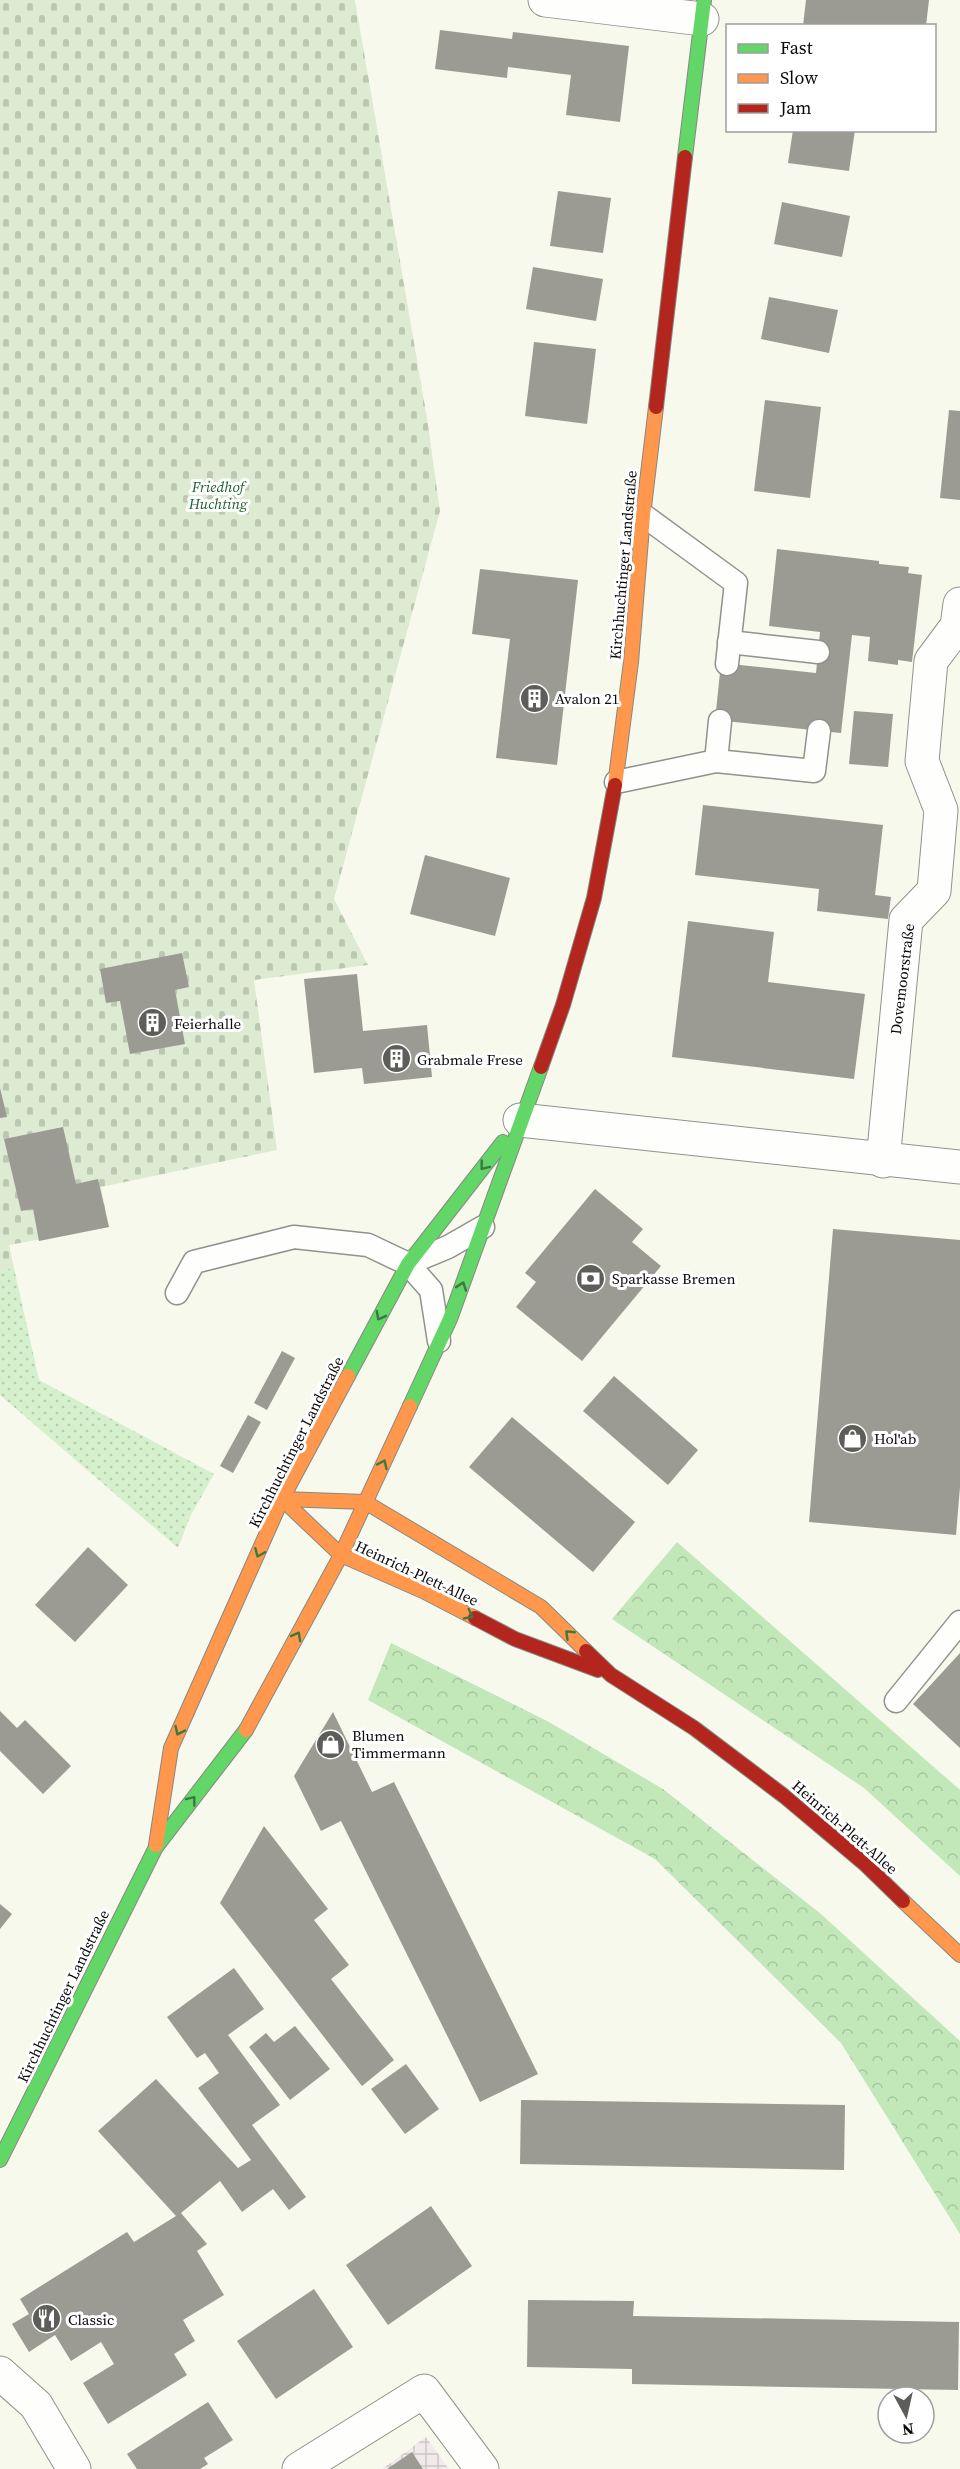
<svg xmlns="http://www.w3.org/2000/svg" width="960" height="2469" font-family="'Source Serif 4',serif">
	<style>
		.industrial { fill: url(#industrial-grid) }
		.forest { fill: url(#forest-crowns) }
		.cemetery { fill: url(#cemetery-stones) }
		.park { fill: url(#park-dots) }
		.building { fill: #9b9b93 }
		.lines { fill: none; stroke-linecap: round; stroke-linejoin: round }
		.lane-casing { stroke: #91928c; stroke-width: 25 }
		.street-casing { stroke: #91928c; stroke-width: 35 }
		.fast-casing { stroke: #888883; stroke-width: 16 }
		.slow-casing { stroke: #888883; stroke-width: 16 }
		.jam-casing { stroke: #888883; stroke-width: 16 }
		.lane { stroke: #fefefc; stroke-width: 22 }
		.street { stroke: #fefefc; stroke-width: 33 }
		.fast { stroke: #63d668; stroke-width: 14 }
		.slow { stroke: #ff974d; stroke-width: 14 }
		.jam { stroke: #b3261e; stroke-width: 14 }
		.oneway { stroke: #3b7a3e }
		.labels { text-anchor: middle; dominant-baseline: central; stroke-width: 6; stroke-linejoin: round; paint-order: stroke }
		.park-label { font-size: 15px; font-style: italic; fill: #1a6227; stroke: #fff }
		.street-label { font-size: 15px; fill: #0a0a0a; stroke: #fff }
		.poi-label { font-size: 15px; fill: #0a0a0a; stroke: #fff; text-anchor: start }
	</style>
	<defs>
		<pattern id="industrial-grid" width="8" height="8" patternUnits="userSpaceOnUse" patternTransform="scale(1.5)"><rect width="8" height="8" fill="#f0eaea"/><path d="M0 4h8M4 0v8" fill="none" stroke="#ccc7c7"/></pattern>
		<pattern id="forest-crowns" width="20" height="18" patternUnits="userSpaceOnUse" patternTransform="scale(1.5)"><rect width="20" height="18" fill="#c2e8ba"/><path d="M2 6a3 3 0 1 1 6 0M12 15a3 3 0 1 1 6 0" fill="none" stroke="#a5c69f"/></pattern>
		<pattern id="cemetery-stones" width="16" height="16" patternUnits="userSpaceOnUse" patternTransform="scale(1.5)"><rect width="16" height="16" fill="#dcebd1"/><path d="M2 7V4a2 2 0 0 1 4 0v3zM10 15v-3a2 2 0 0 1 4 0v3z" fill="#bbc8b2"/></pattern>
		<pattern id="park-dots" width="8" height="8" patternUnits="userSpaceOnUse" patternTransform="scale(1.5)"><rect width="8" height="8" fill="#d5f0cc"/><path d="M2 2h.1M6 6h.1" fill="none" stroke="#b6ccae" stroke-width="1.8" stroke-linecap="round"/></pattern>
	</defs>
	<rect width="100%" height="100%" fill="#f8f9ed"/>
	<polygon class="industrial" points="426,2437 449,2469 382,2469"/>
	<g class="forest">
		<polygon points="677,1542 960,1790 960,1876 864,1788 612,1619"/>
		<polygon points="391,1643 549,1722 663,1789 821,1914 960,2041 960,2234 841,2043 655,1859 368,1700"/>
	</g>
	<polygon class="cemetery" points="0,0 355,0 427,418 440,511 334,899 368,965 254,980 277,1150 101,1187 109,1227 9,1245 14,1268 0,1271"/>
	<polygon class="park" points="14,1268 39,1380 214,1474 190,1517 178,1548 0,1395 0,1271"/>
	<g class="building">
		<polygon points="806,0 929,0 926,26 803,26"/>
		<polygon points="440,30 512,39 513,32 629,46 620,122 566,115 571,75 508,67 507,78 435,69"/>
		<polygon points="793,130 855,130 849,171 788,163"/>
		<polygon points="558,191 611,198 603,253 550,246"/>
		<polygon points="782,202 850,216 842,257 774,244"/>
		<polygon points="533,267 603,279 596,321 526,309"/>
		<polygon points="769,297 838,310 829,353 761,339"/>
		<polygon points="534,342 596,349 587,424 525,416"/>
		<polygon points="765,400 821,407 810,498 754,491"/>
		<polygon points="949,410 960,411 960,500 940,498"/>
		<polygon points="777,549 879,561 879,564 909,567 908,573 922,575 912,662 898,660 898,665 868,661 870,637 852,635 841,733 715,720 721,663 816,673 820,632 769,626"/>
		<polygon points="480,569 578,580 557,765 496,758 510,639 472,634"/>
		<polygon points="854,711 893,714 888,767 849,764"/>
		<polygon points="703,805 883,825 875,895 891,897 888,919 817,911 819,889 695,875"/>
		<polygon points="425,855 510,878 495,936 410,914"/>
		<polygon points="688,921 774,932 768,982 865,994 854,1079 672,1057"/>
		<polygon points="182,953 189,987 175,990 185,1044 130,1054 120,1001 106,1003 100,969"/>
		<polygon points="357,974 363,1031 427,1025 432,1077 364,1084 362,1068 314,1073 304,979"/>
		<polygon points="0,1088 7,1117 0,1118"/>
		<polygon points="63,1127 76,1184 98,1179 109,1227 39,1241 33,1209 21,1211 4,1139"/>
		<polygon points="595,1189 643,1229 632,1242 661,1266 582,1361 516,1307 536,1282 525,1273"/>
		<polygon points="833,1229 960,1240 960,1487 956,1535 809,1522"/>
		<polygon points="282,1351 295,1358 267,1410 254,1403"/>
		<polygon points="614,1376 698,1450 668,1485 583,1411"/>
		<polygon points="248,1415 261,1422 233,1473 220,1466"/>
		<polygon points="512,1417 635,1522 593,1572 469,1467"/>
		<polygon points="88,1547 128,1585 75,1642 35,1605"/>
		<polygon points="960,1653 960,1748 913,1704"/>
		<polygon points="0,1711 17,1728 25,1720 71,1766 43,1794 0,1751"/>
		<polygon points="333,1712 372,1792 394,1782 538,2074 480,2102 341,1821 321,1831 294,1776"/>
		<polygon points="264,1826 328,1909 314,1920 349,1965 331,1979 394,2060 362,2086 220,1903"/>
		<polygon points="0,1904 12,1914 0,1929"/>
		<polygon points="234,1968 264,2009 228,2035 280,2105 252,2125 306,2197 289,2210 273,2189 242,2212 220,2181 181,2213 207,2244 197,2251 224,2295 183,2320 195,2341 174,2354 187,2375 108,2424 83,2383 114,2364 101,2342 71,2361 55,2335 29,2352 12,2324 29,2314 20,2299 127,2232 134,2242 176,2216 98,2131 156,2079 238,2168 251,2160 198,2088 219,2073 205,2053 197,2058 167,2017"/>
		<polygon points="295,2026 330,2069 290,2100 249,2047 266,2033 274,2042"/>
		<polygon points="406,2064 439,2109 405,2134 371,2089"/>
		<polygon points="521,2100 845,2105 844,2170 520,2164"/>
		<polygon points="431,2206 472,2266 388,2325 346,2265"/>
		<polygon points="314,2289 353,2347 276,2399 237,2341"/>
		<polygon points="528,2300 634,2301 633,2316 959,2322 958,2390 632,2384 632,2369 527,2367"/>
		<polygon points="208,2402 233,2440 204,2458 208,2464 200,2469 137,2469 127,2454"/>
		<polygon points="412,2452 423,2469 387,2469"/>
	</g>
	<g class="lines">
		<defs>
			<g id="lane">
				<polyline points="643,515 736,583 727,664"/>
				<polyline points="729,642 818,652"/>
				<polyline points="716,761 720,721"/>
				<polyline points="616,782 716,761 814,771 819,731"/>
				<polyline points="412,1262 448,1247 483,1227"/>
				<polyline points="177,1293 194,1262 294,1237 368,1245 408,1264 431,1290 439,1341"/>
				<polyline points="896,1701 960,1622"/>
			</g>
			<g id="street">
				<polyline points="545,0 702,19"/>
				<polyline points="520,1120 960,1167"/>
				<polyline points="883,1161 906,920 934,891 941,810 922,761 931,661 957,626 960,604"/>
				<polyline points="0,2373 36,2405 74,2469"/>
				<polyline points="299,2469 424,2391 482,2469"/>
			</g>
			<g id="fast">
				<polyline points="685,157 704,0"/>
				<polyline points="348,1376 408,1264 503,1142"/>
				<polyline points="410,1406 450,1319 541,1067"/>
				<polyline points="0,2160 156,1847 246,1730"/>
			</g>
			<g id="slow">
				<polyline points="615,785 631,662 643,515 656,407"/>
				<polyline points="282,1499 365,1502 541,1607 586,1651"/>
				<polyline points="282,1499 341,1555 423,1591 475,1618"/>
				<polyline points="246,1730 341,1555 410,1406"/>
				<polyline points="156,1845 171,1748 282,1499 348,1376"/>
				<polyline points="903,1901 960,1955"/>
			</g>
			<g id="jam">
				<polyline points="656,407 685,157"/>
				<polyline points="541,1067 563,1005 594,898 615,785"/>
				<polyline points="475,1618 515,1639 598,1670"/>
				<polyline points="586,1651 611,1675 694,1728 784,1796 866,1865 903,1901"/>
			</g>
		</defs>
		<use href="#lane" class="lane-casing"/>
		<use href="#street" class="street-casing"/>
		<use href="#fast" class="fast-casing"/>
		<use href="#slow" class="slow-casing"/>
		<use href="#jam" class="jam-casing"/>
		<use href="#lane" class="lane"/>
		<use href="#street" class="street"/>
		<use href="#fast" class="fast"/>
		<use href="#slow" class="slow"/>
		<use href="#jam" class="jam"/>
	</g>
	<defs><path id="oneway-chevron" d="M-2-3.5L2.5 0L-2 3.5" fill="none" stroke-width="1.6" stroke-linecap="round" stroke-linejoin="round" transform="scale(1.5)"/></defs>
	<g class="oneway">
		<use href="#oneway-chevron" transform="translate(484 1166) rotate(128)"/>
		<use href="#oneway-chevron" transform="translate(462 1286) rotate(-71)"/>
		<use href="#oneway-chevron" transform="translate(380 1316) rotate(118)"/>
		<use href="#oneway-chevron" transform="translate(383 1464) rotate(-65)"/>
		<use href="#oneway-chevron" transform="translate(259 1553) rotate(113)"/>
		<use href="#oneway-chevron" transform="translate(469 1615) rotate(27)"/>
		<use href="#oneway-chevron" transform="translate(569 1634) rotate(-136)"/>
		<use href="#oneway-chevron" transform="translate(297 1636) rotate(-61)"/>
		<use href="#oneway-chevron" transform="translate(179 1731) rotate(115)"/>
		<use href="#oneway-chevron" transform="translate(192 1800) rotate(-52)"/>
	</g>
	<defs>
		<symbol id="building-disc" viewBox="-11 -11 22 22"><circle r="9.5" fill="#5d5e59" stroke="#fff"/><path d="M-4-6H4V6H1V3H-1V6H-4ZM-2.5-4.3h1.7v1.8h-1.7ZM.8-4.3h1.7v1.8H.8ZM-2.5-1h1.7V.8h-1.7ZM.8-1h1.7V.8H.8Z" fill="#fff"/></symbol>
		<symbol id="bank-disc" viewBox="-11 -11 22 22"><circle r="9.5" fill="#5d5e59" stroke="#fff"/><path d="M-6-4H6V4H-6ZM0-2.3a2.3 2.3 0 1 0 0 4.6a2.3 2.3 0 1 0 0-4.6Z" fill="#fff"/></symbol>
		<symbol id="shop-disc" viewBox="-11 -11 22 22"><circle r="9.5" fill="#5d5e59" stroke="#fff"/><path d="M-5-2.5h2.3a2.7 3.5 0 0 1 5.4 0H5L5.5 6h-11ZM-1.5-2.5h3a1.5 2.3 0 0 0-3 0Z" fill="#fff"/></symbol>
		<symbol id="restaurant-disc" viewBox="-11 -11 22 22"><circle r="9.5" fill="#5d5e59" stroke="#fff"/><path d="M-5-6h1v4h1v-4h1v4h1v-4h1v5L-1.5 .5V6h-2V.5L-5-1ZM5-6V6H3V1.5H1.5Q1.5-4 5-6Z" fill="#fff"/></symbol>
	</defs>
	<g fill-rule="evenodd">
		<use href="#building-disc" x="518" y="682" width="33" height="33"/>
		<use href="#building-disc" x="136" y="1006" width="33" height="33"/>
		<use href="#building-disc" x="380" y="1042" width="33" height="33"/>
		<use href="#bank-disc" x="574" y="1262" width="33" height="33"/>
		<use href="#shop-disc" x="836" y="1422" width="33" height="33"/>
		<use href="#shop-disc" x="314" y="1728" width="33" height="33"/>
		<use href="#restaurant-disc" x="30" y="2302" width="33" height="33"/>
	</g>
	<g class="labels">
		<g class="park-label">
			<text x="218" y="486">Friedhof<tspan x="218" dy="17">Huchting</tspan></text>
		</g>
		<g class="street-label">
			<text transform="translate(623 565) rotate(-85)">Kirchhuchtinger Landstraße</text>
			<text transform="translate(902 979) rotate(-83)">Dovemoorstraße</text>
			<text transform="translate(296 1442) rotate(-63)">Kirchhuchtinger Landstraße</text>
			<text transform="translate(417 1573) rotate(25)">Heinrich-Plett-Allee</text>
			<text transform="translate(845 1827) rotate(41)">Heinrich-Plett-Allee</text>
			<text transform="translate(63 1996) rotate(-64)">Kirchhuchtinger Landstraße</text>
		</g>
		<g class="poi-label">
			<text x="555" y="698">Avalon 21</text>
			<text x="174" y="1023">Feierhalle</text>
			<text x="417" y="1059">Grabmale Frese</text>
			<text x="612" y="1278">Sparkasse Bremen</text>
			<text x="874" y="1438">Hol'ab</text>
			<text x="352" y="1735">Blumen<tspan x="352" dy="17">Timmermann</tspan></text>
			<text x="68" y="2319">Classic</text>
		</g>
	</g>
	<rect x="726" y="24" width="210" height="108" fill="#ffffff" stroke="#9d9d9d" stroke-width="1.5"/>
	<rect x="738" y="44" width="30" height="9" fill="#63d668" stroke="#9d9d9d" stroke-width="1.5"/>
	<text x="780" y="54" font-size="18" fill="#0a0a0a">Fast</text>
	<rect x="738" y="74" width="30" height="9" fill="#ff974d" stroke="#9d9d9d" stroke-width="1.5"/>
	<text x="780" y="84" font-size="18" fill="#0a0a0a">Slow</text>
	<rect x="738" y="104" width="30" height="9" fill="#b3261e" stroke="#9d9d9d" stroke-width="1.5"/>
	<text x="780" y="114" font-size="18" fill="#0a0a0a">Jam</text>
	<g transform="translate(906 2415) rotate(172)"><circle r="28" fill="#ffffff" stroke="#9d9d9d" stroke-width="1.5"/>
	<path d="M0-4.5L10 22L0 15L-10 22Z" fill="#5d5e59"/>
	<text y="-9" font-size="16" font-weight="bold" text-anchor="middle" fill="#0a0a0a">N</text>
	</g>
</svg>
